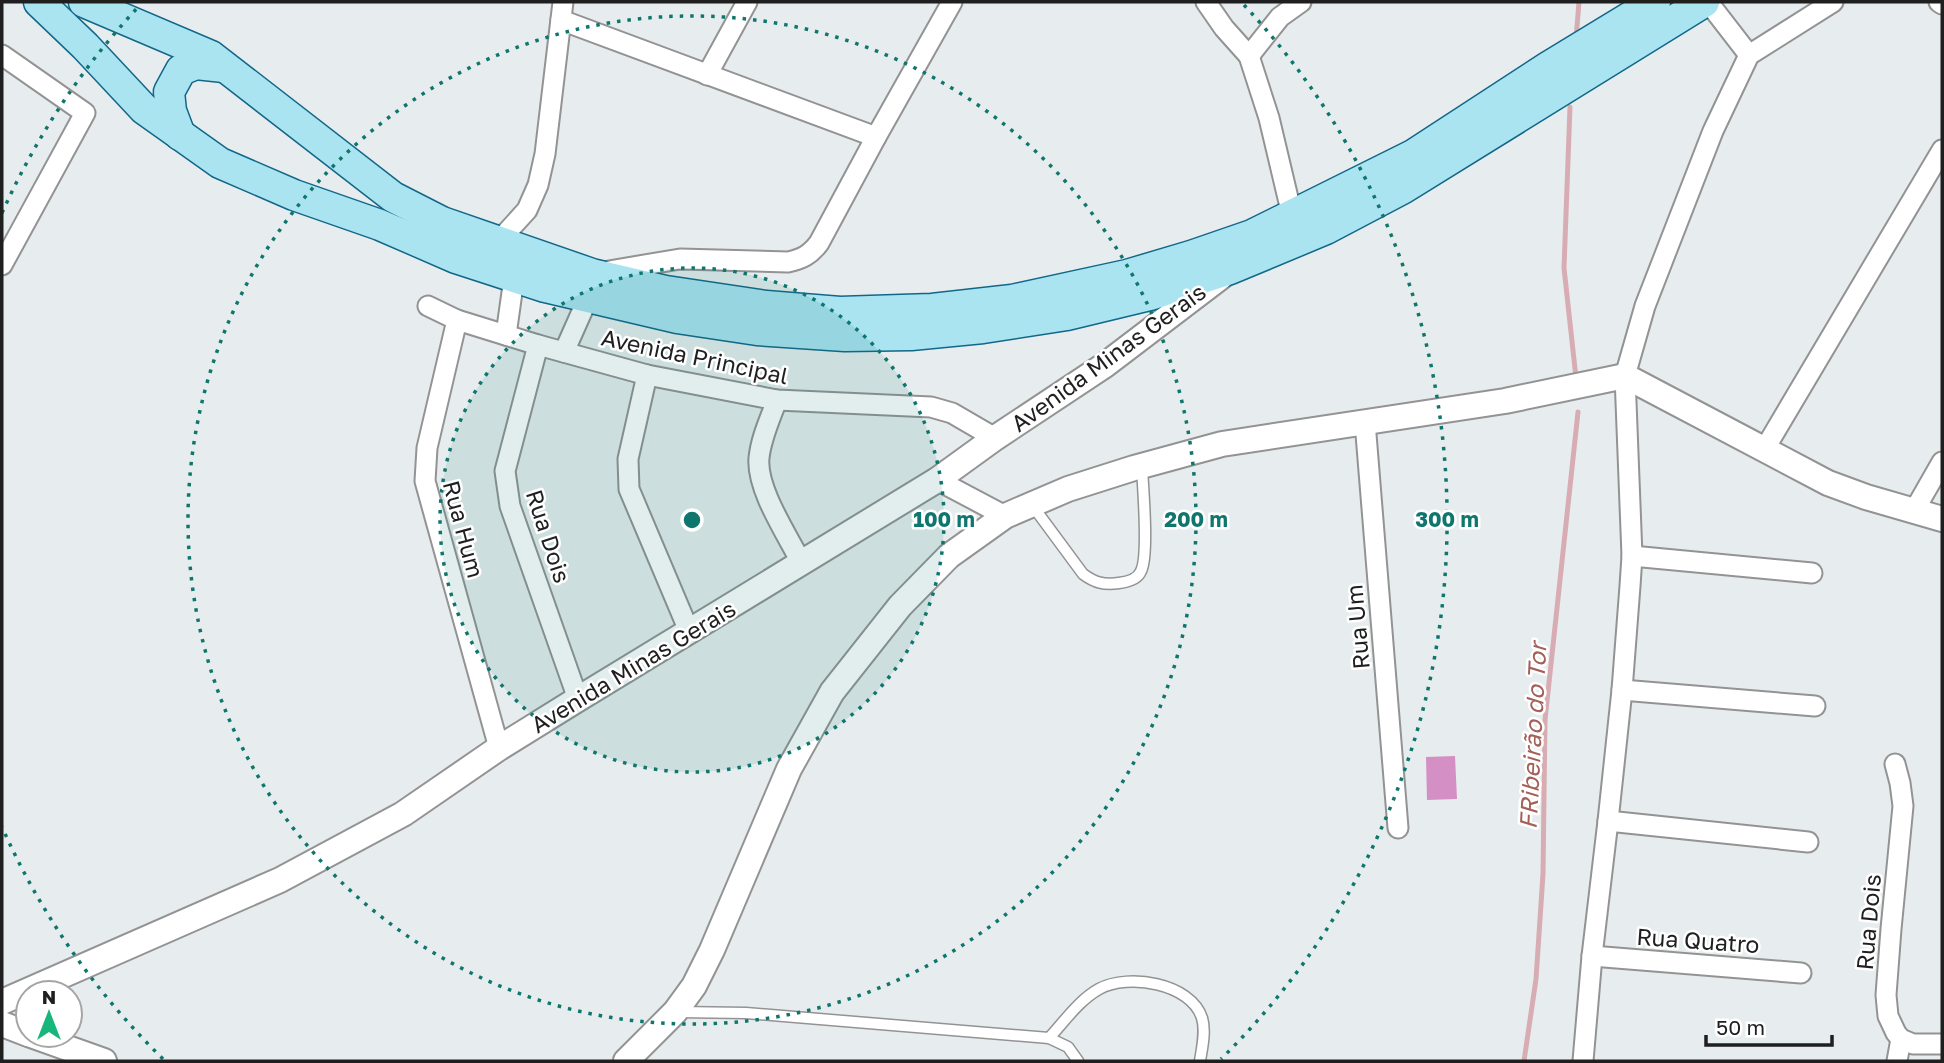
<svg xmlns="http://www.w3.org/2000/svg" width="1944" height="1063" font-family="'Golos Text',sans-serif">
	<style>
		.pitch { fill: #d48fc4 }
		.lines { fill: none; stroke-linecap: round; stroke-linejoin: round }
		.stream { stroke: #d7adb3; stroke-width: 5 }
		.service-casing { stroke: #939393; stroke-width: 13 }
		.minor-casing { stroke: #939393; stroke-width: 23 }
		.tertiary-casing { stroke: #939393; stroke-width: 28 }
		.primary-casing { stroke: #126788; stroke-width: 33 }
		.service { stroke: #fff; stroke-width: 10 }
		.minor { stroke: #fff; stroke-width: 19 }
		.tertiary { stroke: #fff; stroke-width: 24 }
		.primary { stroke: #aae4f1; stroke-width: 30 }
		.ring { fill: none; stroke: #0f766e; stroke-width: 3.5; stroke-dasharray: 3.5 7 }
		.labels { text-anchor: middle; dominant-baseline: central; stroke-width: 5; stroke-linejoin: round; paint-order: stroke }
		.street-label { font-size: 23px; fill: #1f1f1f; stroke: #fff }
		.water-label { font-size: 24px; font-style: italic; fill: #a46057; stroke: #fff }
		.centre { fill: #0f766e; stroke: #fff; stroke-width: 3.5 }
		.ring-label { font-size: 21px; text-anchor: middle; font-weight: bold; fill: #0f766e; stroke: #fff; stroke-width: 5; stroke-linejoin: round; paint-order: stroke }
	</style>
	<rect width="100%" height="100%" fill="#e7edef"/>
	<polygon class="pitch" points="1455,756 1457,799 1427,800 1426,757"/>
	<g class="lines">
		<g class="stream">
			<polyline points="1576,39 1579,2"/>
			<polyline points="1570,107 1564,268 1576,378"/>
			<polyline points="1524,1061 1536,979 1543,874 1545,720 1578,412"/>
		</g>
		<defs>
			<g id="service">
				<path d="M1032 505 1083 574C1095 583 1104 585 1119 583 1127 582 1138 579 1141 571 1149 555 1143 489 1142 468"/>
				<polyline points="679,1012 746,1013 1049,1038 1068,1047 1078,1061"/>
				<path d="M1049 1038C1064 1022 1079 1000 1099 989 1128 973 1191 983 1202 1018 1206 1031 1202 1048 1200 1061"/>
			</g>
			<g id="minor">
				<polyline points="1206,2 1224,28 1249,56 1269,118 1292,215"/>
				<polyline points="1708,2 1749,55"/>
				<polyline points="1939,2 1942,4"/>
				<polyline points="561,20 876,137"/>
				<polyline points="2,55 85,113 2,265"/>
				<polyline points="1249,56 1280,17 1301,2"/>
				<polyline points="707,75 747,2"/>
				<polyline points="498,242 527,210 538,185 545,154 563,2"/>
				<path d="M603 272 680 259 788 262C802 259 810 255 819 243L876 137 952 2"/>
				<polyline points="428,306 457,320 538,345 647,375 777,400 931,407 952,413 995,438"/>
				<polyline points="457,320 427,448 425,481 499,748"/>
				<polyline points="506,335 514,278"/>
				<polyline points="538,345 505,471 510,506 578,699"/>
				<polyline points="564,352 588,298"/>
				<polyline points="647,375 628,459 629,489 689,631"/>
				<path d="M777 400C770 419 761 438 759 458 756 489 788 536 802 564"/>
				<polyline points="1365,422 1398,828"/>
				<polyline points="1764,450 1942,150"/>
				<polyline points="937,480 1005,516"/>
				<polyline points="1914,511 1942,462"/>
				<polyline points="1632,556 1812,573"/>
				<polyline points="1622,690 1815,706"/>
				<polyline points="1895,764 1900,783 1903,806 1891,929 1886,995 1888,1016 1896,1033 1901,1039 1913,1044 1942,1044"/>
				<polyline points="1608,821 1808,842"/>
				<polyline points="1592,956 1801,973"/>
				<polyline points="1583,1061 1592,956 1608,821 1622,690 1630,586 1632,556 1625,376 1645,306 1713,131 1749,55 1833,2"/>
				<polyline points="1897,1061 1901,1039"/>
			</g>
			<g id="tertiary">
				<polyline points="2,1002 280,880 403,814 499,748 578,699 937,480 995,438 1105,365 1222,276"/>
				<polyline points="2,1024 28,1034"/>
				<polyline points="31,1035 104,1061"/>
				<polyline points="626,1061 675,1012 694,986 712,950 789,769 832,692 900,606 949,556 1005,516 1068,489 1134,468 1222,444 1505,401 1625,376 1828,483 1866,497 1942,519"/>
			</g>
			<g id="primary">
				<polyline points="39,2 85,46 144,109 220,163 294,195 380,225 456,258 545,287 677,318 757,330 845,336 911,335 983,328 1067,315 1150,295 1230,269 1326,229 1402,189 1704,2"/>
				<polyline points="84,2 211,56 393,197 442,222 592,274 666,291 766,306 840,312 932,309 1012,300 1127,275 1191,256 1252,235 1413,155 1548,67 1655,2"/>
				<polyline points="180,135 171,111 169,92 181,70 196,64 224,67"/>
			</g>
		</defs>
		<use href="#service" class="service-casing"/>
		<use href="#minor" class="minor-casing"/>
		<use href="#tertiary" class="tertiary-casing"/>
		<use href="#primary" class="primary-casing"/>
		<use href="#service" class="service"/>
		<use href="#minor" class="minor"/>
		<use href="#tertiary" class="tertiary"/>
		<use href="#primary" class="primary"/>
	</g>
	<circle cx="692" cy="520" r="252" fill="#0f766e" fill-opacity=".12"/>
	<g class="ring">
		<circle cx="692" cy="520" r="252"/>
		<circle cx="692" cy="520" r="504"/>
		<path d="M163 1059A755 755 0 0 1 2 827M2 213A755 755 0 0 1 140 5M1244 5A755 755 0 0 1 1221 1059"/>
	</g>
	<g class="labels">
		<g class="street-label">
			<text transform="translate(695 356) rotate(12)">Avenida Principal</text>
			<text transform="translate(1108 357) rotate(-36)">Avenida Minas Gerais</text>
			<text transform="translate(464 529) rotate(75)">Rua Hum</text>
			<text transform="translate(549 536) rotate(72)">Rua Dois</text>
			<text transform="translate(1357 627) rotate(-95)">Rua Um</text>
			<text transform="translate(633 666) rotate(-31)">Avenida Minas Gerais</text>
			<text transform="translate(1868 922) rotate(-85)">Rua Dois</text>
			<text transform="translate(1698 940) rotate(4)">Rua Quatro</text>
		</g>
		<g class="water-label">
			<text transform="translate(1532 736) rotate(-87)">FRibeirão do Tor</text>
		</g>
	</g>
	<circle cx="692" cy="520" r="10" class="centre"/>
	<g class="ring-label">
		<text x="944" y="527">100 m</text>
		<text x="1196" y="527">200 m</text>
		<text x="1447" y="527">300 m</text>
	</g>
	<rect width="1944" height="1063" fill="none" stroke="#1f1f1f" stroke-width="7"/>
	<g transform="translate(49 1014)"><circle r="33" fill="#ffffff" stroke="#a5a5a5" stroke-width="2"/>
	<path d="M0-5L12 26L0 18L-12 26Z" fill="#18b67a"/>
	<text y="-10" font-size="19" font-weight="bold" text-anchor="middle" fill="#1f1f1f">N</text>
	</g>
	<path d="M1706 1035v10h126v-10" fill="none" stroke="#1f1f1f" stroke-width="3.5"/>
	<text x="1716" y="1035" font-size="21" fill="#1f1f1f" stroke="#ffffff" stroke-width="5" paint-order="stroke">50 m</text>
</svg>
